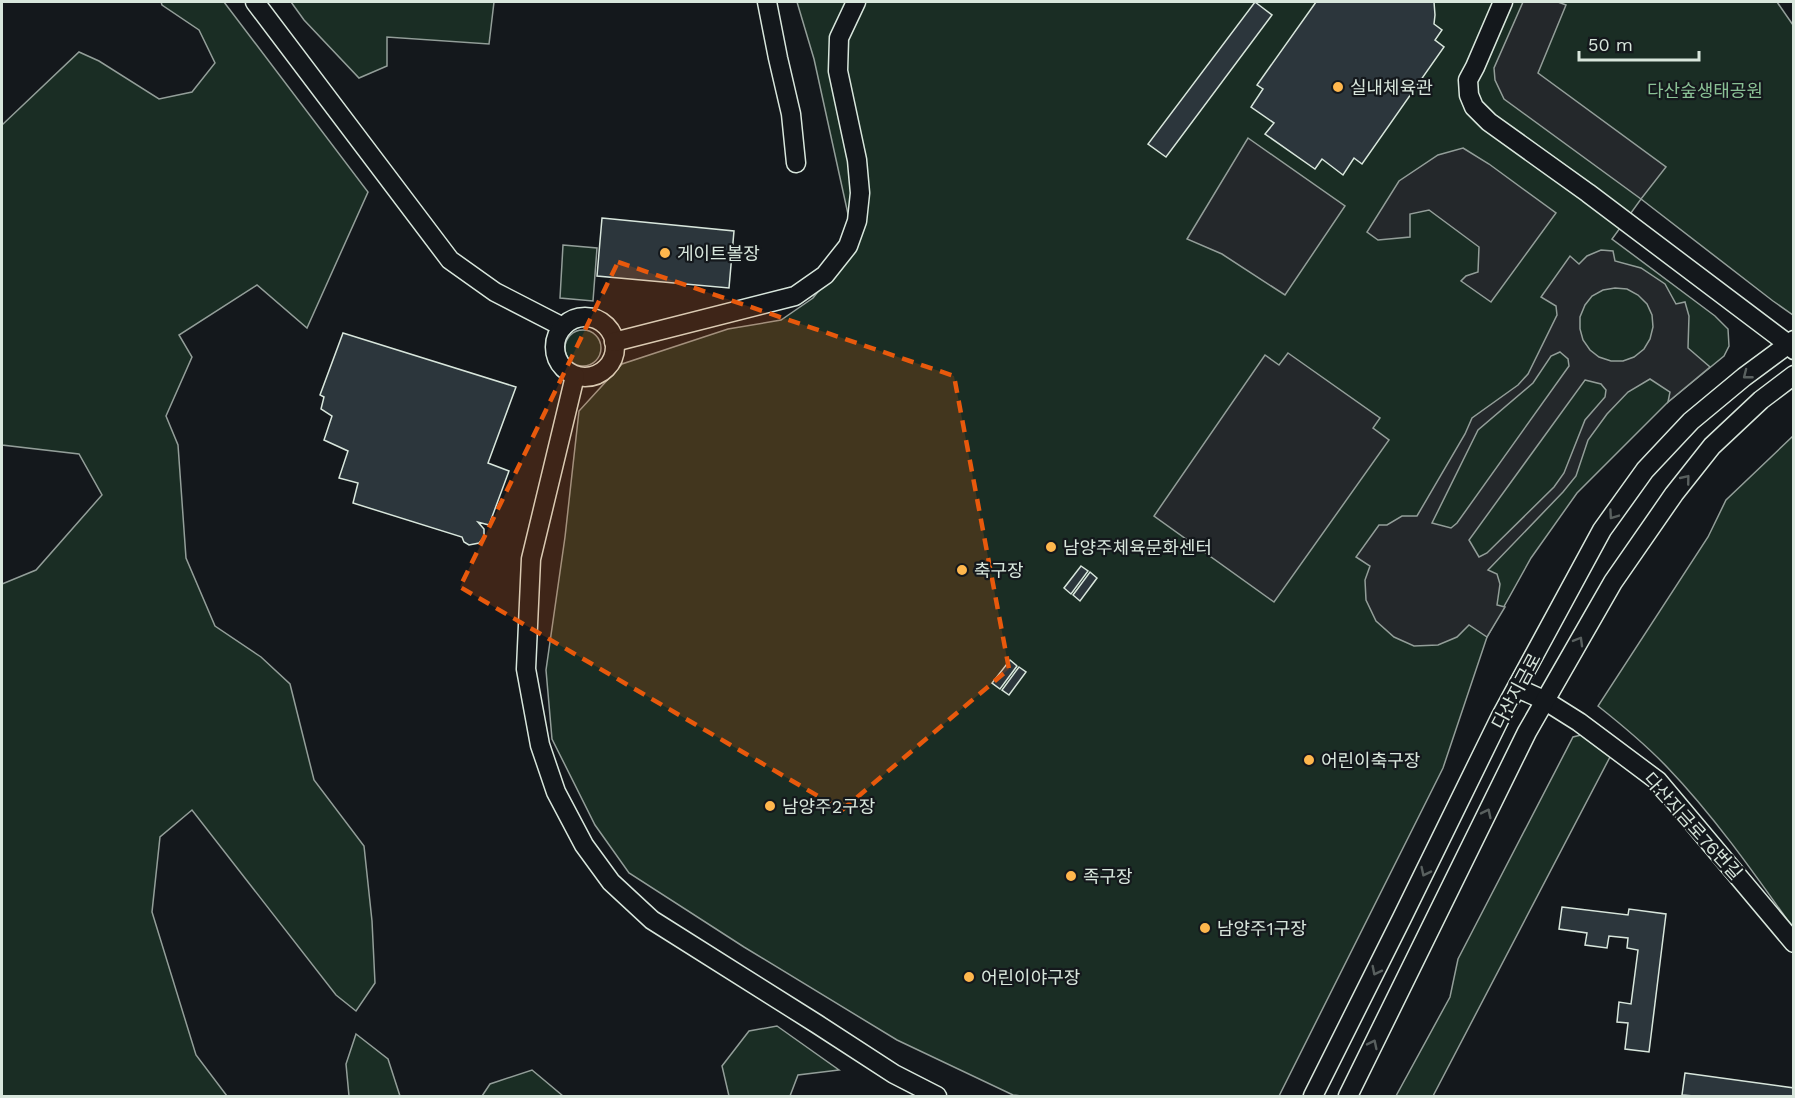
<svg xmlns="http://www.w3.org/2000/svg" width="1795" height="1098" font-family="'Work Sans','Noto Sans KR',sans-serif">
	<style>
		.green { fill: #1a2d24; stroke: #939e99; stroke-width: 1.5 }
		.parking { fill: #24282b; stroke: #939e99; stroke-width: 1.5; fill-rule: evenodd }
		.building { fill: #2c363c; stroke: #d8e6dc; stroke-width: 1.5 }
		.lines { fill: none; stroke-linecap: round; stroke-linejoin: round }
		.minor-casing { stroke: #d8e6dc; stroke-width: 21 }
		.minor { stroke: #14181c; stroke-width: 18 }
		.oneway { stroke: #59605f }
		.marked { fill: #e8590c; fill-opacity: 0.2; stroke: #e8590c; stroke-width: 4.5; stroke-dasharray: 12 8; stroke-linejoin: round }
		.poi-dot { fill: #ffb74d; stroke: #14181c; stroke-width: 2 }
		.labels { text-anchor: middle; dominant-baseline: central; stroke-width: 4.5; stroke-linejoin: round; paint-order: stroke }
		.poi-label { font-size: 18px; fill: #d8e6dc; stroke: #14181c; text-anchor: start }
		.park-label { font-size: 18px; fill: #8ac095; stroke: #14181c }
		.street-label { font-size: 18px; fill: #d8e6dc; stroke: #14181c }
	</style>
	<rect width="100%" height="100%" fill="#14181c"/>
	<g class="green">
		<polygon points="161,2 224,2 368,192 307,328 257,285 179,335 192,357 166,416 178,445 186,558 215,626 261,657 290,684 314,780 364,846 372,921 375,983 356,1011 336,995 192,810 160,837 152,912 196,1055 227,1096 2,1096 2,584 36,570 102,495 79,454 2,445 2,125 79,52 99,61 159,99 192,92 215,63 199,30 162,5"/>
		<polygon points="291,2 494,2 489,44 387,37 387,66 359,78 304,20"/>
		<polygon points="797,2 1777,2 1793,25 1793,315 1773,301 1641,199 1612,239 1715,316 1728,329 1729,346 1724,356 1668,402 1577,493 1531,558 1487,637 1443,768 1279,1096 1021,1096 1013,1095 897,1040 744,947 629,873 595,825 552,739 546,670 565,537 579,411 622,364 728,329 781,320 813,298 855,246 814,59"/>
		<polygon points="563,245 597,248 593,301 560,298"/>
		<circle cx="583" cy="348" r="18"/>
		<path d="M1793 436V928C1754 873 1714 816 1667 767 1646 745 1622 725 1598 706L1708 537 1726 500Z"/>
		<polygon points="1581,735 1610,757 1433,1096 1396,1096 1450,997 1458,959 1573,737"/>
		<polygon points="777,1026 839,1070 798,1075 790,1096 729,1096 722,1066 749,1031"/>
		<polygon points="356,1034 388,1059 400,1096 349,1096 346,1064"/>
		<polygon points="532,1070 563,1096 482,1096 490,1084"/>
	</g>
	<g class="parking">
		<polygon points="1523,2 1558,2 1566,5 1538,73 1666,167 1641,199 1504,99 1495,80 1494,68"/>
		<polygon points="1248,138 1345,206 1285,295 1222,254 1187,239"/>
		<polygon points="1463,148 1489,164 1556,213 1491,302 1461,281 1466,276 1478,272 1479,247 1429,210 1410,214 1410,237 1378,240 1367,232 1399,181 1438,155"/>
		<path d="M1601 250 1613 251 1615 261 1641 268 1665 284 1676 304 1685 302 1689 316 1688 348 1710 367 1668 402 1670 392 1650 379 1628 392 1607 414 1588 440 1576 476 1563 492 1488 570 1497 574 1500 584 1497 605 1505 607 1487 637 1469 625 1457 637 1438 645 1414 646 1394 637 1376 621 1366 600 1365 580 1370 566 1356 557 1379 525H1387L1402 516H1417L1465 434 1472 418 1518 385 1528 374 1557 315 1556 306 1541 297 1570 256 1579 264 1587 256ZM1615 288 1627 289 1638 295 1647 304 1652 315 1653 327 1650 339 1644 349 1634 357 1623 361H1611L1599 357 1590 350 1583 340 1580 329V317L1585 305 1592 296 1603 290ZM1560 352 1568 359 1569 366 1457 523 1451 528 1432 523 1478 430 1533 383 1551 356ZM1585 380 1601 384 1606 390 1605 397 1585 420 1564 473 1554 487 1487 553 1479 557 1469 540Z"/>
		<polygon points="1288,353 1380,418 1373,428 1389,440 1274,602 1154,516 1265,355 1279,365"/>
	</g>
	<g class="building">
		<polygon points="1255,2 1272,15 1166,157 1148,144"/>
		<polygon points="1316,2 1434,2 1435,15 1434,24 1442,30 1435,40 1444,47 1362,164 1354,158 1343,175 1322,159 1315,169 1265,134 1274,123 1251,107 1263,89 1257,85"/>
		<polygon points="602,218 734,231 729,288 597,276"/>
		<polygon points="343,333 516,387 488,463 509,471 489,525 478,522 484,529 484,537 479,543 469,545 464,542 462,537 353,503 358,483 339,478 348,451 324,440 332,416 321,409 324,397 320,395"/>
		<polygon points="1081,566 1088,571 1071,594 1064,588"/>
		<polygon points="1090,572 1097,578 1080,601 1073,595"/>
		<polygon points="1010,660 1017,666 1000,689 992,683"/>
		<polygon points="1019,667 1026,672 1009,695 1002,690"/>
		<polygon points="1562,907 1628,915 1629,909 1666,914 1649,1052 1625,1049 1628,1023 1617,1022 1619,1002 1631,1004 1638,950 1627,948 1628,938 1609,936 1607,948 1585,945 1587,933 1559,929"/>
		<polygon points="1685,1073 1794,1088 1794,1096 1694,1096 1682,1095"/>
	</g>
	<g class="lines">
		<defs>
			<g id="minor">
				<polyline points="255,2 450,260 495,292 563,327"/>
				<polyline points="767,2 778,58 791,114 796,163"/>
				<polyline points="1503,2 1475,67 1468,80 1469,95 1474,107 1489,122 1588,193 1788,344 1794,350"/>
				<circle cx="585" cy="347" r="30"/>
				<polyline points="614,342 795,296 825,275 848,246 857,221 860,193 857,160 838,71 839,38 856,2"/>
				<polyline points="575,376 531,559 526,669 540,745 556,792 584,845 611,882 652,920 817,1024 894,1074 937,1096"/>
				<polyline points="1517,688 1544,700 1579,722 1658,781 1794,943"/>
				<polyline points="1313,1096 1402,918 1500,718 1602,530 1645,470 1691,421 1744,377 1794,340"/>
				<polyline points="1348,1096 1527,732 1613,582 1674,494 1712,446 1761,400 1794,375"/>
			</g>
		</defs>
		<use href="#minor" class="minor-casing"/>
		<use href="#minor" class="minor"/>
	</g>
	<defs><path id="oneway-chevron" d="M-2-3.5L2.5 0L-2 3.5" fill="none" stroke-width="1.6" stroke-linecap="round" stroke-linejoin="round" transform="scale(1.5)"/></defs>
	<g class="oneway">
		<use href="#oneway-chevron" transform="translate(1747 375) rotate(142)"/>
		<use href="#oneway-chevron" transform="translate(1686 479) rotate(-51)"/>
		<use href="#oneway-chevron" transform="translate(1613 515) rotate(125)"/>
		<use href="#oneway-chevron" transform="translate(1579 641) rotate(-60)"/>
		<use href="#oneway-chevron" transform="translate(1487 813) rotate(-64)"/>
		<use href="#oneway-chevron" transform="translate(1425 872) rotate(116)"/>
		<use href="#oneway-chevron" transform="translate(1376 971) rotate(117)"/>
		<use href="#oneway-chevron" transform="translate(1373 1044) rotate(-64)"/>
	</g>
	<path class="marked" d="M618 262 954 376 1009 669 842 810 460 587Z"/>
	<g class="poi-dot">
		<circle cx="1338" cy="87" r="6"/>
		<circle cx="665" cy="253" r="6"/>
		<circle cx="1051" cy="547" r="6"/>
		<circle cx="962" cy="570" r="6"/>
		<circle cx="1309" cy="760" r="6"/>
		<circle cx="770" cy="806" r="6"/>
		<circle cx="1071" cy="876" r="6"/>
		<circle cx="1205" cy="928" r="6"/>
		<circle cx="969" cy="977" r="6"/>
	</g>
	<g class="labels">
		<g class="poi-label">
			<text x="1350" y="87">실내체육관</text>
			<text x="677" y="253">게이트볼장</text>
			<text x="1063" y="547">남양주체육문화센터</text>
			<text x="974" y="570">축구장</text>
			<text x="1321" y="760">어린이축구장</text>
			<text x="782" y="806">남양주2구장</text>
			<text x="1083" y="876">족구장</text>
			<text x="1217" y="928">남양주1구장</text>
			<text x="981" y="977">어린이야구장</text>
		</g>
		<g class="park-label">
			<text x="1705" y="90">다산숲생태공원</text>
		</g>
		<g class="street-label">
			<text transform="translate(1516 691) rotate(-62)">다산지금로</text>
			<text transform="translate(1693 826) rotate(48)">다산지금로76번길</text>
		</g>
	</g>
	<rect width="1795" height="1098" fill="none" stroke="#d8e6dc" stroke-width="6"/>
	<path d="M1579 51v9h120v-9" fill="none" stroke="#d8e6dc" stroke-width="3"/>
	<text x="1588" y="51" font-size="18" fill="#d8e6dc" stroke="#14181c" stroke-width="4.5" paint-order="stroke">50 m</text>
</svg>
